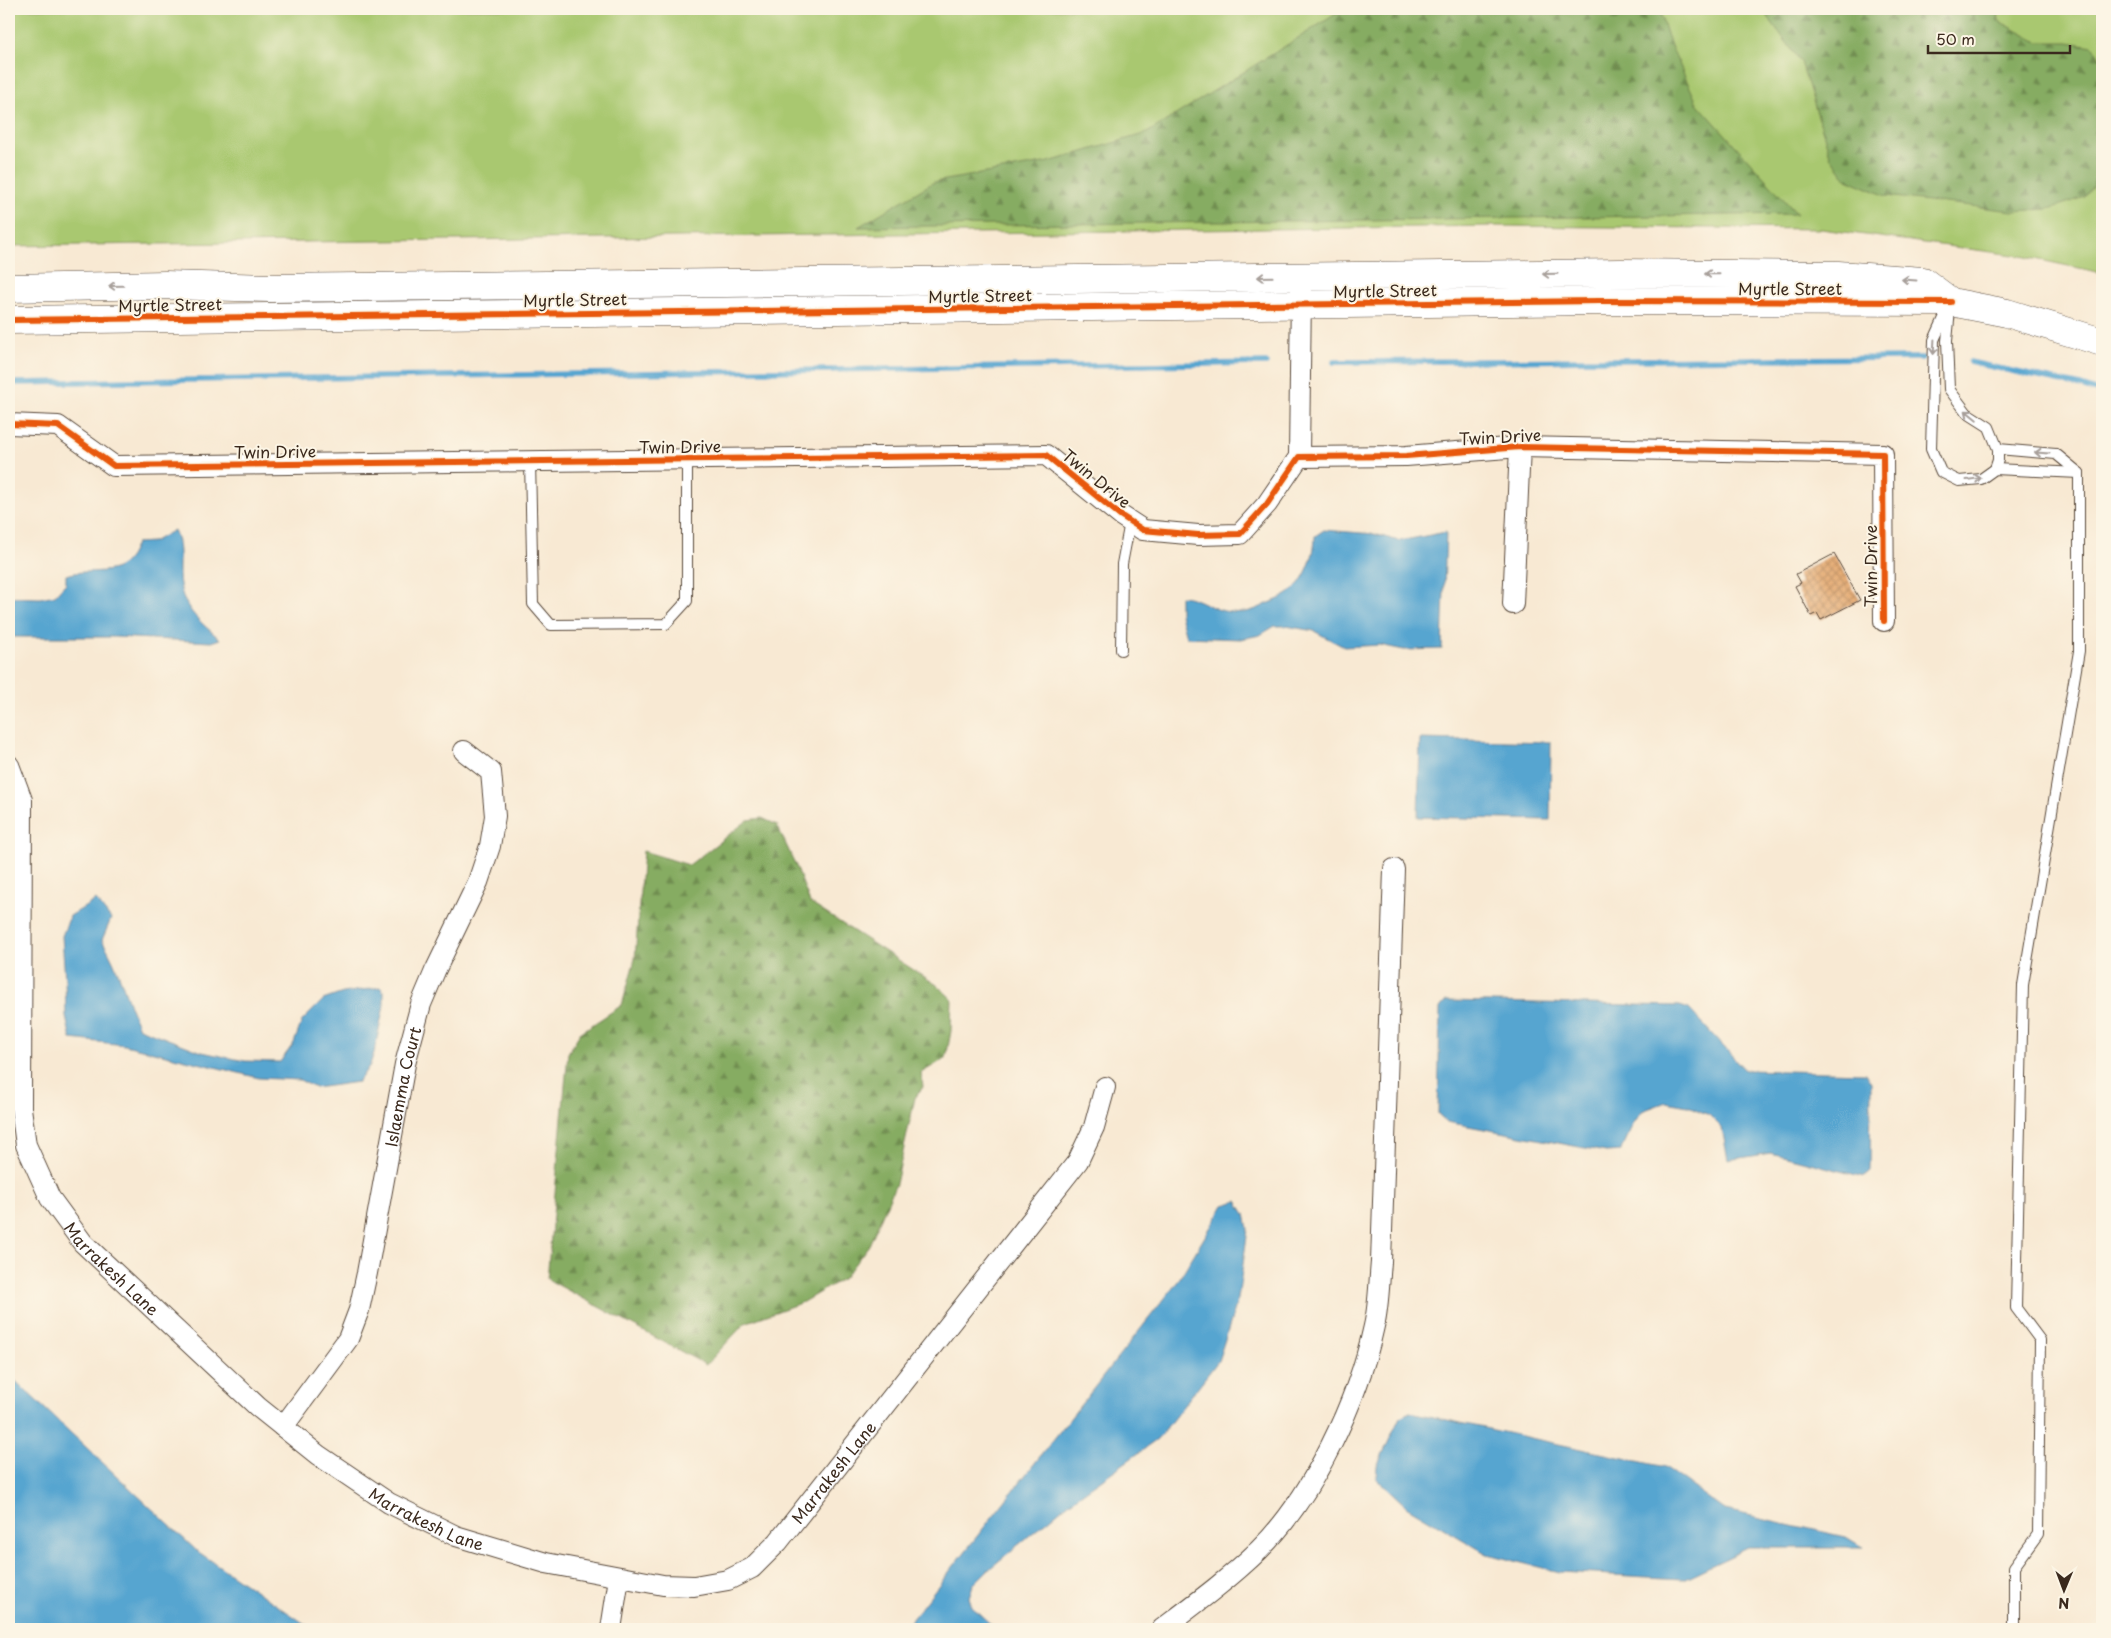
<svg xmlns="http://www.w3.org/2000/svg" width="2111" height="1638" font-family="'Playpen Sans',sans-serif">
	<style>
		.grass { fill: #a9c86f; stroke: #727946 }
		.forest { fill: url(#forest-firs); stroke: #606b40 }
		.water { fill: #57a5d0; stroke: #496877 }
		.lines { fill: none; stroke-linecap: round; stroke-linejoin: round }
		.stream { stroke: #57a5d0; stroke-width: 5.5 }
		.building { fill: url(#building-cross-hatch) }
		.lane-casing { stroke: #574739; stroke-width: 12 }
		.street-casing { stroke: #574739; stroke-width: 22 }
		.secondary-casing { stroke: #574739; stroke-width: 29 }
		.lane { stroke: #fff; stroke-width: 10 }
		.street { stroke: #fff; stroke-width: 20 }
		.secondary { stroke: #fff; stroke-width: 28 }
		.cycleway-casing { stroke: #fcf5e5; stroke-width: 9 }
		.cycleway { stroke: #e8590c; stroke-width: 6 }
		.oneway { stroke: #a79f9a }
		.labels { text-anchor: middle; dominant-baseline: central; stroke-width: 4; stroke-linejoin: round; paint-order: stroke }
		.street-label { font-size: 16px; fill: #3b2a1e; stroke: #fcf5e5 }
	</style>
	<defs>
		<pattern id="forest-firs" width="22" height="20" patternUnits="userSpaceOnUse" patternTransform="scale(1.25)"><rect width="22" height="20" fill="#86ac62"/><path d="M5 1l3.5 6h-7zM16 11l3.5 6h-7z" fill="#6f8c50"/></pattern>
		<pattern id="building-cross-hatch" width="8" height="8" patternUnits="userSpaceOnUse" patternTransform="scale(1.25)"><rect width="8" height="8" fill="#e3a66c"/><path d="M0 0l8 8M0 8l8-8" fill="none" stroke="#b98758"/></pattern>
	</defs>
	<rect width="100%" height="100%" fill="#fcf5e5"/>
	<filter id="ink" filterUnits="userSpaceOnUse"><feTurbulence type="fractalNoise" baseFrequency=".02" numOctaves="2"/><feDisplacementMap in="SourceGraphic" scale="10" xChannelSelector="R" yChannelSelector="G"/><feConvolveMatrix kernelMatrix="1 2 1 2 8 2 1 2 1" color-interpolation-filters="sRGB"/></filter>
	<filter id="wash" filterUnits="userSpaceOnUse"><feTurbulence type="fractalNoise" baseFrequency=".0096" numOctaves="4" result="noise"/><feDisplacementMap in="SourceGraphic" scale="20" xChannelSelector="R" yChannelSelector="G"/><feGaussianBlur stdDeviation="1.12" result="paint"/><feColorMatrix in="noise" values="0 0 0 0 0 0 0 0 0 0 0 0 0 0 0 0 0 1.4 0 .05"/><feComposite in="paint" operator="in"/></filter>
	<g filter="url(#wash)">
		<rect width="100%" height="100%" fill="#f8e9d3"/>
		<polygon class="grass" points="9,9 2102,9 2102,273 2021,256 1821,229 1496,226 9,246"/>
		<g class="forest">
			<polygon points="1344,9 1659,9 1671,46 1697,103 1797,214 858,227 934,182 1049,162 1147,133"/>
			<polygon points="1762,9 1998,9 1999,21 2038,42 2068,42 2093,46 2102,61 2102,172 2085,197 2049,209 2013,211 1886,196 1847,179 1831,158 1801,62"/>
			<polygon points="762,818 777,825 796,866 810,903 937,985 952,999 951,1031 946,1058 921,1073 923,1087 915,1098 896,1184 869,1245 844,1278 803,1302 745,1323 706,1365 547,1279 568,1053 580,1033 622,1005 635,959 643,851 689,865 748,820"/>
		</g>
		<g class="water">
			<path d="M174 530C180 541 179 556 179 568 178 604 195 618 220 639L211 642 115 637H9V597L40 598 55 595 66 583V575C95 566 123 583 136 543L153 542Z"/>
			<path d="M1324 530 1374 534 1399 541 1446 532 1442 649 1404 650 1380 645 1344 647 1314 631 1286 626H1275L1260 635 1241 639 1186 637 1180 614V596C1198 596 1212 611 1231 612 1246 614 1255 610 1267 604 1274 601 1282 598 1288 594 1305 582 1315 556 1315 536Z"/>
			<polygon points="1420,739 1551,742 1550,820 1418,817"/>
			<path d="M96 900 111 919 102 940C119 967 126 999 139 1028L202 1052 245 1061 280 1062 294 1043 302 1021 323 1000 343 993 381 987 384 993V1006L374 1053 370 1065 358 1082 315 1088 300 1080 259 1078 125 1045 71 1039 66 1017 65 980 62 936 70 916Z"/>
			<polygon points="1446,1001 1680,1006 1689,1009 1745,1070 1865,1073 1871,1083 1870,1172 1864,1177 1771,1153 1728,1160 1722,1128 1709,1115 1688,1106 1666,1102 1642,1111 1634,1123 1621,1151 1606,1152 1447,1122 1438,1114 1440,1008"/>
			<polygon points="1237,1201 1245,1214 1248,1229 1238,1299 1218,1361 1157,1440 1070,1502 988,1570 973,1585 969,1597 972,1607 996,1629 904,1629 1176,1284 1224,1205"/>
			<polygon points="9,1375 197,1551 305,1624 317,1629 9,1629"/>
			<polygon points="1410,1412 1665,1467 1725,1510 1846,1537 1864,1548 1748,1548 1683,1579 1559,1572 1487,1554 1406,1506 1376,1478 1377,1466 1400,1417"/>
		</g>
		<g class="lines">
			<g class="stream">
				<polyline points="1334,362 1922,358"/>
				<polyline points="1970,362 2081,386 2102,393"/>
				<polyline points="9,383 1266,363"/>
			</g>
		</g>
		<g id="blocks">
			<polygon class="building" points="1834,554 1860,600 1821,620 1817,613 1811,616 1795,586 1801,583 1796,574"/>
		</g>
	</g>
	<g filter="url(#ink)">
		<use href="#blocks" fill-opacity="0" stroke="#574739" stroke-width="1"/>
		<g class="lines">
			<defs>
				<g id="lane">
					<polyline points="1950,305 1934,340 1931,449 1941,472 1959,481 1981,479 1995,469 2079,473"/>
					<polyline points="1950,310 1947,341 1949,389 1967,413 1989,427 1998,449 1998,460 1995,469"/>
					<polyline points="1998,449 2056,454 2079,473"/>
					<polyline points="530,461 533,604 551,625 666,624 687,601 687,459"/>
					<polyline points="1121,650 1122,564 1130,522"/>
					<polyline points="2014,1629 2014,1567 2038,1534 2040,1340 2016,1308 2023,985 2079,651 2079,473"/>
				</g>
				<g id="street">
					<polyline points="9,424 58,426 114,466 1046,455 1120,515 1143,530 1198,535 1240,534 1267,504 1299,457 1406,456 1520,447 1883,454 1884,621"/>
					<polyline points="1299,457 1301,291"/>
					<polyline points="1513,604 1520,447"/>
					<path id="s1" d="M9 765 22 800 21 1108 26 1145 50 1198 83 1243 258 1407 318 1455 389 1503 456 1536 546 1563 663 1585 694 1586 728 1580 752 1568 778 1542 1078 1161 1094 1127 1105 1087"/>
					<path id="s2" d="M283 1427 348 1339 359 1310 367 1273 405 1064 421 1004 435 971 478 882 490 846 495 816 491 772 464 751"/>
					<polyline points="611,1629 619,1578"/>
					<path d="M1162 1629C1195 1604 1229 1579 1259 1550 1313 1497 1358 1400 1374 1326 1379 1305 1379 1283 1381 1262L1394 869"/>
				</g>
				<g id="secondary">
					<polyline points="9,288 165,285 270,288 1621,273 1838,275 1923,281 1951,302"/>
					<polyline points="9,320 1599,301 1951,302 2007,313 2102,342"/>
				</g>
			</defs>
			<use href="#lane" class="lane-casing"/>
			<use href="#street" class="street-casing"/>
			<use href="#secondary" class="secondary-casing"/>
			<use href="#lane" class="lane"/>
			<use href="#street" class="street"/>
			<use href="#secondary" class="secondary"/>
			<defs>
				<g id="cycleway">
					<polyline points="9,320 1599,301 1951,302"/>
					<polyline points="9,424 58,426 114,466 1046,455 1120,515 1143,530 1198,535 1240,534 1267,504 1299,457 1406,456 1520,447 1883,454 1884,621"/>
				</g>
			</defs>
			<use href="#cycleway" class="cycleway-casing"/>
			<use href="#cycleway" class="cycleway"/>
		</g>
		<defs><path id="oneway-shaft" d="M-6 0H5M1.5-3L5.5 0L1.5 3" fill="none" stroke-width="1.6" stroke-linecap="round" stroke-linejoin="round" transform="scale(1.25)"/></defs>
		<g class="oneway">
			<use href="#oneway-shaft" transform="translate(1550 274) rotate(179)"/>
			<use href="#oneway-shaft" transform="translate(1712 274) rotate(-179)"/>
			<use href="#oneway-shaft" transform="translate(1265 277) rotate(179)"/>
			<use href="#oneway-shaft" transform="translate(1909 280) rotate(-176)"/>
			<use href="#oneway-shaft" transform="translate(116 286) rotate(179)"/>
			<use href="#oneway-shaft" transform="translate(1934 347) rotate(93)"/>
			<use href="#oneway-shaft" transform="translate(1971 415) rotate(-141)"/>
			<use href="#oneway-shaft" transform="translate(2042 453) rotate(-176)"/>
			<use href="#oneway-shaft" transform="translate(1974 479) rotate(-8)"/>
		</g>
	</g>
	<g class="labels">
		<g class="street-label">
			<text x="1790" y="288">Myrtle Street</text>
			<text transform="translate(1385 290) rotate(-1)">Myrtle Street</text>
			<text transform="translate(980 295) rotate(-1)">Myrtle Street</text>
			<text transform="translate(575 299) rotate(-1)">Myrtle Street</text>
			<text transform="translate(170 304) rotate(-1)">Myrtle Street</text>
			<text transform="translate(1500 436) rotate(-3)">Twin Drive</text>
			<text transform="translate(680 446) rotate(-1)">Twin Drive</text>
			<text transform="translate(275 451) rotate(-1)">Twin Drive</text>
			<text transform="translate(1097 478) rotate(39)">Twin Drive</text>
			<text transform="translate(1870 566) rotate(-90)">Twin Drive</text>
			<text stroke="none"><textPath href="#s2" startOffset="368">Islaemma Court</textPath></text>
			<text stroke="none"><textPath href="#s1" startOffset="535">Marrakesh Lane</textPath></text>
			<text stroke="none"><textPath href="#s1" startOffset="1405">Marrakesh Lane</textPath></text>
			<text stroke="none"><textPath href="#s1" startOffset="940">Marrakesh Lane</textPath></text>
		</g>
	</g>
	<rect width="2111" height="1638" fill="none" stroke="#fcf5e5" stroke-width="30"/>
	<g transform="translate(2064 1590) rotate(181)" stroke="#fcf5e5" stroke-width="4" paint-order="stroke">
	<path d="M0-4L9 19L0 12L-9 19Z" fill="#3b2a1e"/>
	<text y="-8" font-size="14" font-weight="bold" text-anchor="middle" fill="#3b2a1e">N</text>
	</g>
	<path d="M1928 45v8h142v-8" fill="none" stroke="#3b2a1e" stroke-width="2.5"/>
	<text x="1936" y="45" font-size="15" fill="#3b2a1e" stroke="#fcf5e5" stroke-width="4" paint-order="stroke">50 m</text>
</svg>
